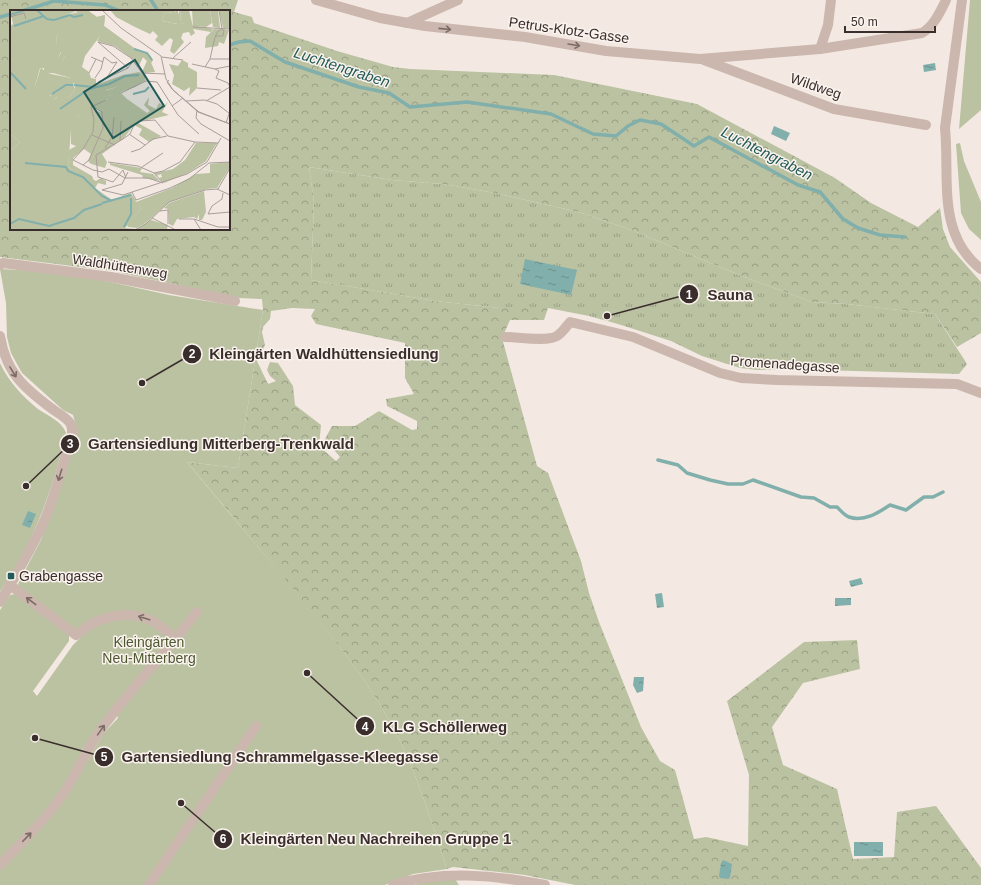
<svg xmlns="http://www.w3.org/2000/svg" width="981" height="885" font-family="Arial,sans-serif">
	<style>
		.grass { fill: url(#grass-tufts) }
		.forest { fill: url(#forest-crowns); fill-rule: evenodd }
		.green { fill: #bbc2a2; fill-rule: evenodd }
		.water { fill: url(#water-ripples) }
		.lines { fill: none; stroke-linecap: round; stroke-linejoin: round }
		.stream { stroke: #81afab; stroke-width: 3.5 }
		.street { stroke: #cbb7ad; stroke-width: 10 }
		.oneway { stroke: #7b6c66 }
		.poi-dot { fill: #225a57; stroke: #faf3ee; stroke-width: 1.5 }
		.labels { text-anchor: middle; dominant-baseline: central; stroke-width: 3; stroke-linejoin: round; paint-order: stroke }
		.street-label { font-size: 14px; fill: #3a2e2c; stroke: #faf3ee }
		.poi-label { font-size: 14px; fill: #3a2e2c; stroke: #faf3ee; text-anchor: start }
		.park-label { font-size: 14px; fill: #4e5730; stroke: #faf3ee }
		.water-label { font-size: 15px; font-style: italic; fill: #225a57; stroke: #faf3ee }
		.inset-river { fill: none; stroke: #81afab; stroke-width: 2 }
		.inset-road { fill: none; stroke: #a99e99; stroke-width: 1 }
		.view { fill: #225a57; fill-opacity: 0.15; stroke: #225a57; stroke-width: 2 }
		.inset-edge { fill: none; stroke: #3a2e2c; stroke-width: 2 }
		.leader { fill: none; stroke: #3a2e2c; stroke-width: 1.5 }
		.callout-dot { fill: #3a2e2c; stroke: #faf3ee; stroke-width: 1.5 }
		.mark-label { font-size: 12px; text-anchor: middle; font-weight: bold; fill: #fff }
		.callout-label { font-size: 15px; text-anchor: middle; font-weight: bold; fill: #3a2e2c; stroke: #faf3ee; stroke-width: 3; stroke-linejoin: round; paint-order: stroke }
	</style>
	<defs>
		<pattern id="grass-tufts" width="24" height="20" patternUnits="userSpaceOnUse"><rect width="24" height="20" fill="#bbc2a2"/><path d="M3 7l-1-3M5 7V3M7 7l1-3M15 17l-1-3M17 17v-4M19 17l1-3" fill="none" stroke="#999e84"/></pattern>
		<pattern id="forest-crowns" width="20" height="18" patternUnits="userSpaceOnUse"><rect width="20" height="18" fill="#bbc2a2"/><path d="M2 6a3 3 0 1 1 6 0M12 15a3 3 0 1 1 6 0" fill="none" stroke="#999e84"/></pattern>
		<pattern id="water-ripples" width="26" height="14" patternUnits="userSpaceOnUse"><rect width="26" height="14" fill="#81afab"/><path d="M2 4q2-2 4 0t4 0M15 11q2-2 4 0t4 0" fill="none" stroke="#6b8f8b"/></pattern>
	</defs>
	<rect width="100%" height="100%" fill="#f3e9e2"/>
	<polygon class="grass" points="309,167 392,180 443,184 495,193 579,212 634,231 744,277 812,302 846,304 935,314 967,364 959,374 785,369 757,370 740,368 702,356 671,341 618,324 589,316 548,308 500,308 435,301 311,280 314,202"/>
	<path class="forest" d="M0 0H238L234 12 252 17 254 23 337 51 393 67 410 69 554 75 697 104 835 178 871 203 918 227 940 208 943 229 950 247 981 282V333L957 347 935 314 846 304 812 302 744 277 634 231 579 212 495 193 443 184 392 180 309 167 314 202 311 280 435 301 500 308H548L544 320H510L502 338 537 466 548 473 581 561 589 593 599 622 641 727 660 761 675 770 694 839 706 837 748 846 749 775 727 701 804 642 857 640 860 669 803 683 772 727 783 765 837 789 853 859 894 857 897 812 936 806 981 868V885H575L525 875 453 867 447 869C431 821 417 772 393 727 366 678 331 635 295 592 259 548 223 505 187 462L238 468 263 310 262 299 239 298 112 271 0 257ZM11 11H229V229H11ZM292 308 315 309 311 316 316 324 405 343V378L414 394 386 399 387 406 417 421V429L412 430 379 411 355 426H332L325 439 340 457 336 461 319 446 321 425 295 405 293 386 278 363 270 362 267 370 270 376 276 381 268 384 257 361 265 345 262 332 263 327 270 319 271 311Z"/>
	<g class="green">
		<polygon points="970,0 981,0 981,110 959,129"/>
		<polygon points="960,143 964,161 981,202 981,240 969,229 961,213 956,144"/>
		<path d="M0 269 39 271 79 275 169 295 263 310 238 468 187 462C223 506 260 549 296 592 331 635 366 678 393 727 417 772 431 821 447 869L413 874 385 885H0V610L10 595 15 594 69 634V641L33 691 37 696 73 645 84 634 61 620 19 588 18 584 41 540 50 516 76 426 73 415 63 410 22 373 11 353 7 337 6 303ZM114 707 118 718 103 734 88 760 81 751Z"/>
		<path d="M0 363C8 381 23 397 38 409 48 416 62 421 66 433 57 474 43 515 24 552 16 566 8 579 0 592Z"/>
		<polygon points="429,879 455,879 459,885 415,885"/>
	</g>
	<g class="water">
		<polygon points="935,63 936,70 924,72 923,65"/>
		<polygon points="774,126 790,133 786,141 771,134"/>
		<polygon points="525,259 577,270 571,295 520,284"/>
		<polygon points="28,511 36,514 30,528 22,525"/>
		<polygon points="861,578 863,584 851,587 849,581"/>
		<polygon points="662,593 664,607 657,608 655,594"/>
		<polygon points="835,598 851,598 851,605 835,606"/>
		<polygon points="634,677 644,677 643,691 637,693 633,685"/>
		<rect x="854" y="842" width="29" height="14"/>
		<polygon points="723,860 732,864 730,878 728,879 720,878 719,876 721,863"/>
	</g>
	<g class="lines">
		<g class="stream">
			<polyline points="151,0 158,11"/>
			<polyline points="22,11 54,1 105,5 120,11"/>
			<polyline points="0,17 11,14"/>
			<polyline points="229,45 239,42 250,41 285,62 359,87 389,93 410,107 467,102 551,114 593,134 616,136 628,126 640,120 661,124 694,146 709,137 798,185 820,192 843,219 858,228 880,235 905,237"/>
			<path d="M658 460 678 465 687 473 710 480 728 484H743L753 480 801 497 814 498 830 507H837C840 510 845 516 849 517 864 522 878 513 890 505L906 510 924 497H933L943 492"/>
		</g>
		<g class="street">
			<polyline points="316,0 380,18 425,26 525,37 606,51 700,59 820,49"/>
			<path d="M831 0 828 25 820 49 922 33C934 26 940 12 946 0"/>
			<path d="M962 0 945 128C950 177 936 234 981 269"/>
			<polyline points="407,23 458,0"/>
			<polyline points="704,60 834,109 926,125"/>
			<polyline points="0,265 3,263 111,277 235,301"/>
			<path d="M0 336C6 372 23 387 51 408 56 412 66 417 70 423 76 432 68 449 65 458 59 479 53 499 45 519 33 547 16 575 0 602"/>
			<path d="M505 337C517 337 547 342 557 336 562 333 566 327 570 322L633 337 720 373 741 378 777 380 957 384 981 393"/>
			<path d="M10 585 76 635C81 631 87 626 94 623 112 614 136 611 154 622 162 627 169 633 176 639"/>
			<path d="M0 865C20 844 42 823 59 800 75 778 85 751 101 729 131 689 166 652 197 612"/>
			<polyline points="149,885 256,726"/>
			<path d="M393 885C443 870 494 875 545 885"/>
		</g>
	</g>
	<defs><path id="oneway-shaft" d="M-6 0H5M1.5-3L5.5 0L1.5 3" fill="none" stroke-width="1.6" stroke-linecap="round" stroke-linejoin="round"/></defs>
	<g class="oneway">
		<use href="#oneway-shaft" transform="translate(445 29) rotate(6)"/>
		<use href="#oneway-shaft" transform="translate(574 45) rotate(9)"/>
		<use href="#oneway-shaft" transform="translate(13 372) rotate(58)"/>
		<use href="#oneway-shaft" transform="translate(60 475) rotate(107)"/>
		<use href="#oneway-shaft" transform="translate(31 601) rotate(-143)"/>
		<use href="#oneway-shaft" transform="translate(144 618) rotate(-162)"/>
		<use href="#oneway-shaft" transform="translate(101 730) rotate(-55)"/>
		<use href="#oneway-shaft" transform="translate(27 837) rotate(-46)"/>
	</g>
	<rect class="poi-dot" x="7" y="572" width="8" height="8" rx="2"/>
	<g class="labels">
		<g class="street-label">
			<text transform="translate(569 30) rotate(8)">Petrus-Klotz-Gasse</text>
			<text transform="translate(816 86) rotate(19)">Wildweg</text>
			<text transform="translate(120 266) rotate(9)">Waldhüttenweg</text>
			<text transform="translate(785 364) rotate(4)">Promenadegasse</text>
		</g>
		<g class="poi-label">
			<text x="19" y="576">Grabengasse</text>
		</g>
		<g class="park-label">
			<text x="149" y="642">Kleingärten<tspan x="149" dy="16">Neu-Mitterberg</tspan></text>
		</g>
		<g class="water-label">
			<text transform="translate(342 67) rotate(18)">Luchtengraben</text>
			<text transform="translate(767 153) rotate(27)">Luchtengraben</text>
		</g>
	</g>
	<g transform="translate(10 10)">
		<rect width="220" height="220" fill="#f3e9e2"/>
		<path d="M168 0V14L152 11 155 2 163 3ZM170 0H179L183 17 171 13ZM200 0H208L210 18 203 17ZM47 25 56 32 55 46 52 51H46L51 43 46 34ZM31 57 36 63 61 68 65 79 59 88 47 87 43 90 37 78 25 76ZM133 68 136 70 125 77 99 86 95 81ZM0 124 10 132 0 141ZM186 133H207L196 151 178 163 154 173 149 168 152 167 151 164 146 166 145 163 163 159 175 150Z" fill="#bbc2a2"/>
		<path d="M0 0H31L38 9 77 0 87 7 95 5 94 16 124 38 138 43 143 50 141 53 145 62 135 63 133 61 137 51 133 47 128 57 121 47 90 26 75 46 72 57 79 62 81 68 86 69V75L113 65 129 62 136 66 135 69 96 80 99 86 112 80 111 83 117 89 137 103 140 101 134 95 139 87 138 95 146 99 149 93 154 96 158 92 152 102 159 105 125 113 99 100 97 89 68 105 61 120 58 157 86 171 91 168 96 171V175L88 173 85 178 102 190 121 183 131 199 115 218 126 219 0 220V141L10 132 0 124V16L3 14ZM47 25 55 32V46L52 51H47L52 39 46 34ZM30 58H34V64L43 63 61 68 60 72 65 74V79L59 88 49 86 43 90 44 87 40 86 41 84 37 76H25ZM100 0H166L164 3 155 2 152 11 167 14 166 9 170 0 171 13 203 19 201 22 183 19 185 23 181 26 179 22 173 23 171 28 174 32 164 44 160 41 163 30 160 28 152 36 145 30 148 26 143 21 140 24 125 17 106 7ZM172 50 178 53V57L187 62V78L179 86 180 77 174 81 162 74 164 65 159 54 168 56ZM141 210 158 215 157 219 126 220Z" fill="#bbc2a2" fill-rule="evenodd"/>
		<path d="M31 0H77L87 7 95 5 94 16 124 38 138 43 143 50 141 53 145 62H132L137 51 133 47 128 57 124 50 105 36 87 31 90 26 85 22 88 19 66 1 44 10 37 8ZM182 0H200L202 13 196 17 183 16ZM209 0H220V19L213 18ZM204 19 219 20 214 34 209 32 208 36 195 38 196 27ZM98 89 101 98 99 100 116 106 151 126 139 132 129 125 132 119 124 115 114 128 92 144 97 152 95 158 81 154 78 151 81 144 74 139 63 148V155L82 166 84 171 58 157 59 140 66 136 61 134V117L68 105 79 97H83L86 101 91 102 82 96ZM220 152V157L207 178 197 179 159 192 137 212 127 218 118 217 117 215 131 199 126 192 162 178 186 164 200 163V154ZM100 153 132 158 130 162 143 164 150 171 133 168 132 165 100 155ZM194 181 196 202 192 210H189V204L187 209 184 207 167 209 163 216 159 214 158 199 154 198 159 193Z" fill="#bbc2a2"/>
		<path class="inset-river" d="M27 0 37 9 44 10 60 5 64 7 73 5M0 5 15 0M4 16 34 6M124 39 137 43 142 50M0 62 16 79M64 75 83 77M42 84 56 75H63M123 84 135 81 139 77M50 99 79 79 99 74 115 66 129 65M15 153 56 157 58 161 73 167 92 186 102 191M92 193 121 185M0 214 9 209 39 216 64 208 74 200 92 194M114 217 121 204V188"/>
		<path class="inset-road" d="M92 0 111 18 151 46 156 69 163 80 189 102 220 114M209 0 212 19M0 7 14 3 16 9M183 17 220 19M205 26H213L214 19M88 32 103 36 121 48 132 63 155 64M88 32 118 58 123 51M81 47 93 52M152 47 173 50M163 48 181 32M200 49H220M182 54 205 59 220 56M195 57 200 49 205 27 208 21 213 19M79 63 86 49M85 68 91 59 94 47 102 53 107 52M96 69 107 52M159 70 157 72 162 79 188 102 220 114M88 72 118 58M187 78 211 80M111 83 136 71 147 72 168 105 189 124M96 90 81 97 84 109 83 122 73 139 63 150 83 160 92 162 99 159 115 168H138L153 173M176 91 195 90 207 94 219 103M196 91 220 77 218 73 206 68 209 61 205 59M162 96 173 88M187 100 186 108 191 114 220 131M216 113 220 101M119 124 135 135M82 125 105 135M110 131 111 111M95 138 102 127 104 107M121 142 130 139 143 129 157 126M98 152 128 156 144 163 153 161 170 152 185 132M199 153 220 152M73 155 79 150 93 118 92 102 82 96M132 157 153 143M144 163 153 173M116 168 113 160 103 172 88 167 86 145 113 129 120 124 124 115 130 111 145 110 158 126 185 132 208 133M207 179 220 185M92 180 113 185 177 164 197 152 211 128M92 180 112 174 118 162M122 182 126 190 160 178 179 169 199 153M213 183 212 189 202 196 198 204 220 202M150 201 158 200V214M142 208 166 220M169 209H184L208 217H220M184 209 191 220M125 220 137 213 159 192 195 180 208 179 220 158"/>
		<path class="view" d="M125 50 154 96 103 128 74 82Z"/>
		<rect width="220" height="220" class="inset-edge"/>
	</g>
	<path class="leader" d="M607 316L689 294M142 383L192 354M26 486L70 444M307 673L365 726M35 738L104 757M181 803L223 839"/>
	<g class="callout-dot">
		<circle cx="607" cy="316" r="4"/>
		<circle cx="142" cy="383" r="4"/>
		<circle cx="26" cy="486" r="4"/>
		<circle cx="307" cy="673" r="4"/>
		<circle cx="35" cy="738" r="4"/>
		<circle cx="181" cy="803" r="4"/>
		<circle cx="689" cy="294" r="10"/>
		<circle cx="192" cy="354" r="10"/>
		<circle cx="70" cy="444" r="10"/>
		<circle cx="365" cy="726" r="10"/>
		<circle cx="104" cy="757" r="10"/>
		<circle cx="223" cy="839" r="10"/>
	</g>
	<g class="mark-label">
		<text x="689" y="299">1</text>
		<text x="192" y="358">2</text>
		<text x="70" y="448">3</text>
		<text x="365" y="731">4</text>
		<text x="104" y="761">5</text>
		<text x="223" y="843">6</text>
	</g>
	<g class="callout-label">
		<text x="730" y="300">Sauna</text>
		<text x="324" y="359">Kleingärten Waldhüttensiedlung</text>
		<text x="221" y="449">Gartensiedlung Mitterberg-Trenkwald</text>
		<text x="445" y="732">KLG Schöllerweg</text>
		<text x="280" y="762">Gartensiedlung Schrammelgasse-Kleegasse</text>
		<text x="376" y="844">Kleingärten Neu Nachreihen Gruppe 1</text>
	</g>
	<path d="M845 26v6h90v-6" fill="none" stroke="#3a2e2c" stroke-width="2"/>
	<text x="851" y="26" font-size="12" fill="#3a2e2c" stroke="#faf3ee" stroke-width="3" paint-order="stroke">50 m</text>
</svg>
